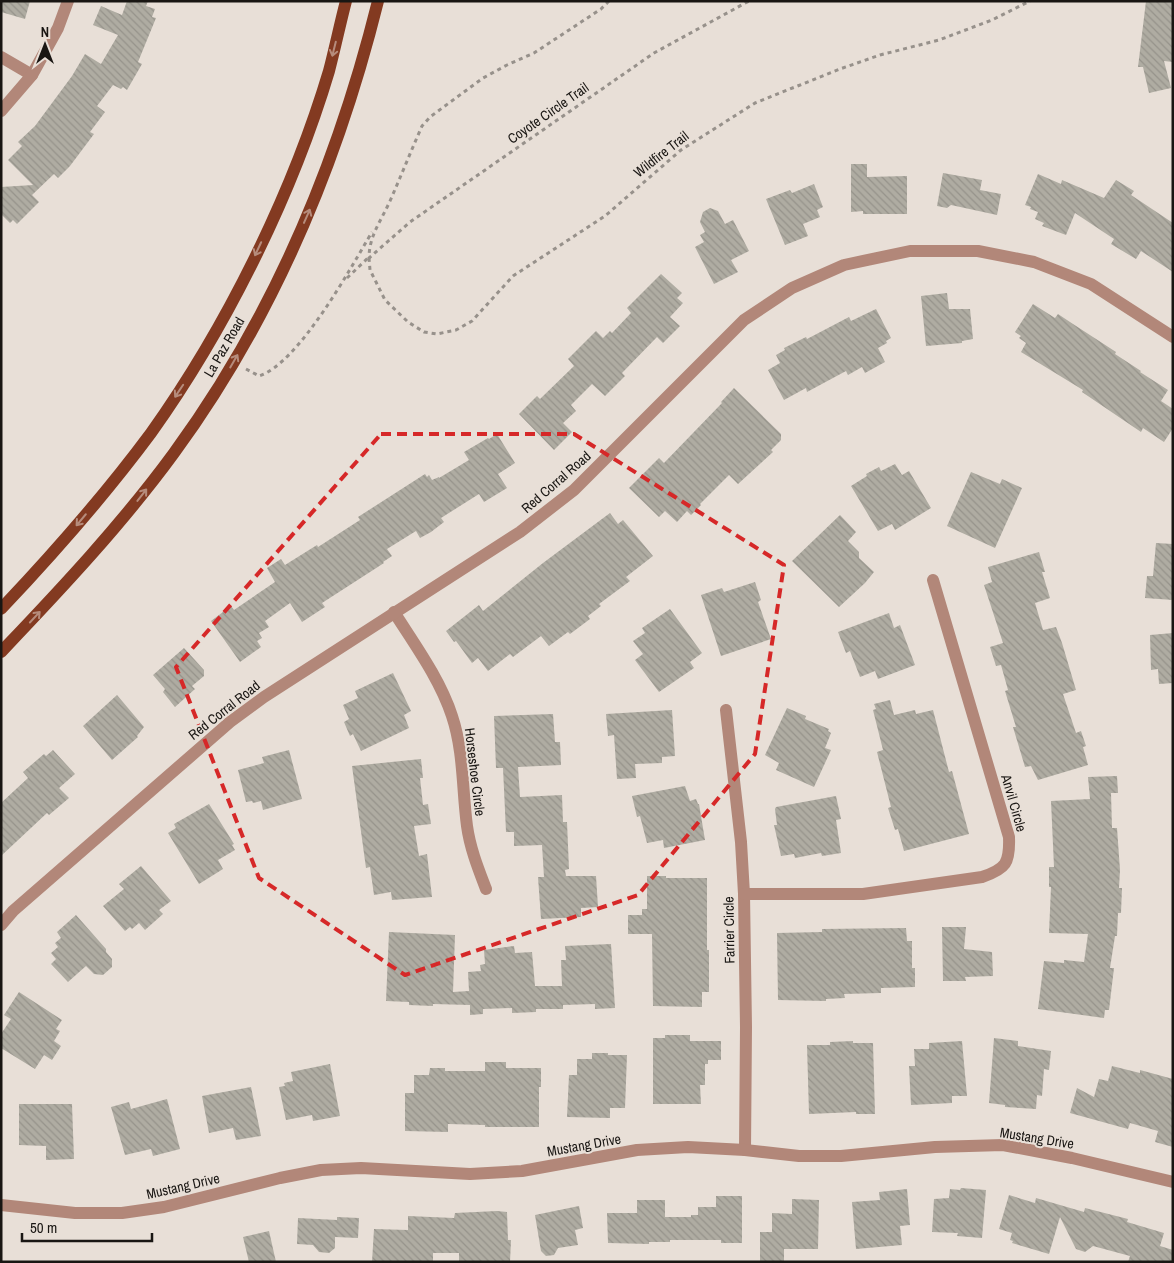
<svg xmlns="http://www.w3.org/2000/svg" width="1174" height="1263" font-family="'Archivo Narrow',sans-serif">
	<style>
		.building { fill: url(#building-back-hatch) }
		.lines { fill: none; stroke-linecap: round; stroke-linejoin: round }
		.path { stroke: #97918b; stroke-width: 3; stroke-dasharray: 4 4; stroke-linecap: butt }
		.street { stroke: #b28779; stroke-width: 12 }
		.primary { stroke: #833a21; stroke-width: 12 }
		.oneway { stroke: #b68c7c }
		.marked { fill: none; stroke: #d62828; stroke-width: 4; stroke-dasharray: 10 6; stroke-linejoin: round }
		.labels { text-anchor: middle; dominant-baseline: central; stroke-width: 4; stroke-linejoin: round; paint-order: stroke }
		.street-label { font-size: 14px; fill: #191613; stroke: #e8dfd7 }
	</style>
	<defs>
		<pattern id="building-back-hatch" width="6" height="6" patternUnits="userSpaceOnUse" patternTransform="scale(1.25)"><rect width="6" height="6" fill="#afaca2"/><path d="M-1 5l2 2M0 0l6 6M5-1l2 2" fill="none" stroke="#96938b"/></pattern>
	</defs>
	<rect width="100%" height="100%" fill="#e8dfd7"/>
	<g class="building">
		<polygon points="1,1 30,1 25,19 1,12"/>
		<polygon points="127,1 148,1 146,6 155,9 152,17 156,18 138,62 142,64 127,90 123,87 121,89 113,85 97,106 105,112 90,132 94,134 70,166 58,178 54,174 32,195 39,202 17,224 13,220 10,223 1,214 1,187 33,185 8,160 22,146 18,142 35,126 72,76 85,54 101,64 118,35 93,25 101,6 122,15"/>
		<polygon points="1146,1 1173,1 1173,62 1164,61 1171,88 1149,93 1143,67 1138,67"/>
		<polygon points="851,164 867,164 867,177 907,176 907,214 863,214 863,211 851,212"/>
		<polygon points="943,173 982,180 980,190 1001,194 997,215 951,205 947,208 937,206"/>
		<polygon points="1038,174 1061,184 1062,180 1104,198 1116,180 1134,191 1131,195 1173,223 1173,272 1141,251 1136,259 1111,244 1114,239 1075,213 1066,235 1042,226 1044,223 1035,219 1038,212 1030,209 1031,207 1025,205"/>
		<polygon points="814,184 823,207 817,210 820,217 803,224 808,236 785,245 766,199 790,190 792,193"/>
		<polygon points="710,208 718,211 725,224 733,220 749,251 731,260 738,272 714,284 695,247 704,242 700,235 705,232 700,222 703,212"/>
		<polygon points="661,274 682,293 677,298 683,303 670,317 680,326 663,343 657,337 622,373 625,376 605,396 592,384 571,405 576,411 563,423 572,432 554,450 519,414 537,396 540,399 574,366 568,359 596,331 603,338 610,331 612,333 631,313 627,308"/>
		<polygon points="947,293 949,309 970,309 973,339 962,341 962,343 926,346 921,296"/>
		<polygon points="1033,304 1055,318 1058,314 1073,324 1116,352 1115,354 1141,371 1140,372 1168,390 1161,401 1173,409 1173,428 1164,442 1143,428 1141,432 1082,392 1083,390 1021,352 1026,343 1019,338 1021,336 1015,332"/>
		<polygon points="876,309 891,338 886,341 887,343 878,348 885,362 865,373 862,367 848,375 846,371 807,392 806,388 784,400 768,370 780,363 776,355 785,350 784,348 806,337 807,339 849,317 851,321"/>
		<polygon points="734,388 781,434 781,440 771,450 773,452 738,484 729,475 700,504 701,505 691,515 687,511 677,522 665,511 659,517 629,488 659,458 664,463 722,403 721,402"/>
		<polygon points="497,434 515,463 498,474 507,488 484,502 479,494 441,518 444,522 431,532 420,538 416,531 387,549 392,556 383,562 384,563 322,603 325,607 302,622 290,603 265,621 269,627 259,633 262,638 257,641 261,647 240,662 211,621 231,606 234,610 275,582 267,568 281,559 285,565 317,545 318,547 360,520 358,517 425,474 427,477 429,475 432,480 439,477 439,478 469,460 464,452 488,438 489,439"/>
		<polygon points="895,464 902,475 909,471 931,508 895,530 892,524 878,531 851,486 867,476 866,474 879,467 881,471"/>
		<polygon points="971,472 1000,484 1002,479 1022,488 995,548 947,526"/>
		<polygon points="610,513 618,524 623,520 653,556 626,577 630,581 599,604 601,606 588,616 590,619 570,634 568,632 549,646 541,636 513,657 510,654 488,671 478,658 472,663 456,641 454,642 446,631 479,605 483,611 543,563"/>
		<polygon points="840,515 856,532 848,541 859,552 859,558 874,572 865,583 839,607 792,561"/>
		<polygon points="1156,543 1173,544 1173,600 1145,598 1147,576 1153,576"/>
		<polygon points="1039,552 1045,572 1042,572 1050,598 1035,603 1043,630 1056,627 1062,643 1076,690 1063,694 1076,733 1081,731 1086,746 1083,747 1088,765 1038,780 1031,766 1025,767 1013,727 1016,727 1005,691 1008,690 1001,665 996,666 990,647 1003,643 984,585 992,582 988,567"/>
		<polygon points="755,582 761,600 758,602 771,639 721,656 701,595 722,588 724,592"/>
		<polygon points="670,609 702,653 690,662 694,668 659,692 635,660 643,654 633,641 645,633 642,628"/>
		<polygon points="889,613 894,628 900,625 915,665 878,679 875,671 860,677 850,651 846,653 838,632"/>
		<polygon points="1173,633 1173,683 1159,684 1158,669 1151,670 1150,635"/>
		<polygon points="184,648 204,670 204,676 192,686 195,689 175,707 163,692 165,689 153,675"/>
		<polygon points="393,673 411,711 404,715 409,728 361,751 353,734 350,736 344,722 349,719 343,705 358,698 355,691"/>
		<polygon points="117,695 144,727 137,736 138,737 112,760 83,726"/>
		<polygon points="890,700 894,715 915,710 916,714 933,710 949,772 952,771 969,834 904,851 898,829 895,830 888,808 891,807 877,752 883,750 873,710 876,709 874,704"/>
		<polygon points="787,708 806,716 805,719 829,729 828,731 831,733 825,748 831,750 814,787 776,770 779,763 765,755"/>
		<polygon points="672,710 675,756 662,757 662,763 635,764 636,778 617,779 614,735 608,736 606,714"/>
		<polygon points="553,714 555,742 560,742 561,765 518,767 520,797 562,795 563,822 567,822 569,869 565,870 566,876 596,876 598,907 581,908 581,917 541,919 538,877 544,877 542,845 514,846 514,832 506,832 503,768 496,768 494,716"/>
		<polygon points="53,750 75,774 59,788 69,798 49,815 47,813 1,856 1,803 28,778 23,772 44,754 46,756"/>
		<polygon points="289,750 302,799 263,810 261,801 253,803 252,801 246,802 238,770 264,763 262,757"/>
		<polygon points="421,759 423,778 420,778 423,805 428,804 431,824 414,826 419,856 427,854 432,897 392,900 391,892 374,895 370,867 366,868 352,766"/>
		<polygon points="1117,776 1118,793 1111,793 1112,828 1117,828 1120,870 1119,888 1122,888 1121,913 1118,913 1117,936 1115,936 1110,968 1114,968 1109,1010 1105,1010 1104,1018 1038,1009 1044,961 1064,963 1064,960 1084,962 1088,934 1049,933 1051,887 1049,887 1049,867 1054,867 1051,801 1090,799 1088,777"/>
		<polygon points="685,786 690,801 696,799 698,804 699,804 705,840 664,848 663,840 647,843 640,816 637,817 632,796"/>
		<polygon points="836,796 841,819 836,820 841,853 822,856 821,853 795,858 794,854 781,856 774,825 777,825 775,809 776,807"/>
		<polygon points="209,804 234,844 232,845 235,850 218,860 223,869 199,884 168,833 176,828 174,824"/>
		<polygon points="141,866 171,901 159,910 163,914 145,930 139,923 132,929 130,927 125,931 103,906 124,889 119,884"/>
		<polygon points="647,876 666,876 666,878 707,878 707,950 709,950 709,992 702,992 702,1007 653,1006 652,934 628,934 628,915 642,915 642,909 647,909"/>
		<polygon points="76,915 106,949 106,952 112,959 112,967 103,975 94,974 86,966 68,982 51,964 56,959 51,953 58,947 55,943 61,938 57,932"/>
		<polygon points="942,927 966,927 964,949 992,952 993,976 965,977 966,981 943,981"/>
		<polygon points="906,928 907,941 912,941 912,968 915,968 915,987 881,988 881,993 844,994 845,998 826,999 826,1001 778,1000 777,933 822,932 822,929"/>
		<polygon points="389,932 455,935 453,992 469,991 468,972 481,971 480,965 485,964 484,950 514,946 515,953 532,952 535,986 562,986 561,960 566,960 565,946 611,944 615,1008 595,1009 595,1004 563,1005 563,1009 536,1009 536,1012 512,1013 512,1008 483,1009 483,1014 470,1015 470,1005 433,1004 433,1006 409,1005 409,1002 386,1001"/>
		<polygon points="19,992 62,1020 56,1029 60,1031 54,1041 61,1046 52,1060 44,1055 35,1069 1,1048 1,1034 11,1019 4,1015"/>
		<polygon points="665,1035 690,1035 690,1041 721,1041 721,1060 708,1060 708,1064 705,1064 705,1085 700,1085 701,1104 653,1104 653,1038 665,1038"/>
		<polygon points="994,1038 1018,1041 1018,1046 1051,1051 1049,1070 1044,1069 1042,1096 1037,1095 1036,1109 1005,1107 1005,1105 989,1103"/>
		<polygon points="853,1041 853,1043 873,1043 875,1114 856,1114 856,1112 809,1114 807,1045 830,1045 830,1042"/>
		<polygon points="962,1041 967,1096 952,1096 952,1103 911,1105 909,1066 915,1066 914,1049 929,1049 929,1043"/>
		<polygon points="592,1053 608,1053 608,1055 627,1055 625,1108 610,1108 610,1118 567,1117 569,1075 577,1075 577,1059 592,1059"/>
		<polygon points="485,1062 506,1062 506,1068 541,1068 541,1087 539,1087 539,1127 485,1127 485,1125 448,1124 448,1132 405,1131 405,1093 414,1093 414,1075 429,1075 430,1068 445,1068 445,1071 485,1071"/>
		<polygon points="330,1064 340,1116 313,1121 312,1115 286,1120 279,1087 285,1086 284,1083 293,1081 291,1072"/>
		<polygon points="1112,1066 1140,1073 1140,1070 1173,1079 1173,1147 1155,1142 1158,1131 1130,1123 1128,1129 1070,1113 1077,1088 1094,1097 1099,1079 1108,1081"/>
		<polygon points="251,1087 261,1136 236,1140 233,1128 209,1133 202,1096"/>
		<polygon points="167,1099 180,1149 153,1156 151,1149 125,1155 111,1107 129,1102 131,1109"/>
		<polygon points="19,1104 72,1104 74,1159 46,1160 46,1146 19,1145"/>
		<polygon points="961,1188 986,1190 982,1238 957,1236 958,1233 932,1232 934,1199 949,1198 950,1189 960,1190"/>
		<polygon points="907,1189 910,1225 900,1226 902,1245 856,1249 852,1202 880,1200 879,1192"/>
		<polygon points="1009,1195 1035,1203 1036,1198 1084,1212 1085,1208 1128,1219 1127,1222 1164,1233 1160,1246 1173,1250 1173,1262 1128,1262 1130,1256 1093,1246 1085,1252 1076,1249 1060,1217 1049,1254 1012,1243 1013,1241 1010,1240 1012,1233 999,1229"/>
		<polygon points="716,1196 742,1196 742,1243 721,1243 721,1240 670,1240 670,1242 649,1242 649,1244 608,1243 607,1213 637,1213 637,1200 665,1200 665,1217 691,1217 691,1215 698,1215 698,1207 716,1207"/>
		<polygon points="792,1199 819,1200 818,1249 784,1249 784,1262 760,1262 760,1232 772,1232 772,1213 792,1214"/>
		<polygon points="579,1206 583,1228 575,1230 578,1245 558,1248 554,1255 546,1256 541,1251 535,1215"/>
		<polygon points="497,1211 507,1212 508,1240 511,1240 510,1262 459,1262 459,1253 433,1253 433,1262 372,1262 374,1229 408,1230 408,1216 454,1218 455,1213"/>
		<polygon points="337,1217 359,1218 358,1238 335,1237 335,1248 329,1253 319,1252 313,1245 297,1244 298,1218 337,1220"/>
		<polygon points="269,1231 276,1262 249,1262 243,1237"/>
	</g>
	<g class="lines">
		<g class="path">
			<path d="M609 1 601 9 534 53 507 65 483 78 430 117 422 126C411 151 401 176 390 201 381 221 369 236 369 258L410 222 654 53 749 1"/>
			<polyline points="369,258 370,270 385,300 408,322 424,332 437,334 456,330 472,321 513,276 605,216 681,150 755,103 840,69 880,55 939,40 992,20 1030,1"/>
			<polyline points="347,278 368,258"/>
			<path d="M246 369 259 376C299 363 350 269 372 232"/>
		</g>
		<g class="street">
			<polyline points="1,57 32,75"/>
			<polyline points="1,111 32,75 58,28 68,1"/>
			<path d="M394 612C415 645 440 679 452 716 464 752 462 789 467 826 470 848 478 868 486 889"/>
			<polyline points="726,710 741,842 744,894 746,1027 745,1150"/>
			<path d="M744 894H863L982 877C1006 869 1010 863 1009 837L933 580"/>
			<polyline points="1,925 13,911 230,722 264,697 520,532 574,490 744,320 792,288 844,265 910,251 978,251 1034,262 1091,284 1173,337"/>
			<polyline points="1,1205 75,1213 122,1213 164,1207 280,1178 321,1170 361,1168 470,1174 522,1171 637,1150 688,1147 745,1150 799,1156 841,1156 935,1147 1003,1145 1072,1158 1173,1182"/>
		</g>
		<g class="primary">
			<path d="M1 609C54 553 105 495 151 433 226 328 292 195 329 71 335 48 340 24 346 1"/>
			<path d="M1 652C62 588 122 524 174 453 273 318 338 162 378 1"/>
		</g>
	</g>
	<defs><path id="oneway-shaft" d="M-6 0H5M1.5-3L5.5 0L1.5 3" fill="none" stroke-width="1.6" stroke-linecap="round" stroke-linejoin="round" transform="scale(1.25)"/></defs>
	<g class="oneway">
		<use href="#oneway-shaft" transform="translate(334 49) rotate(104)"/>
		<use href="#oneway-shaft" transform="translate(307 216) rotate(-66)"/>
		<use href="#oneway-shaft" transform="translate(258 249) rotate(115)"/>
		<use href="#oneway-shaft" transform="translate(234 361) rotate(-60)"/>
		<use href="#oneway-shaft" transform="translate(179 391) rotate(124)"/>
		<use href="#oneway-shaft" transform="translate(142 495) rotate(-52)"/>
		<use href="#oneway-shaft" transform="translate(81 520) rotate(130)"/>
		<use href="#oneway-shaft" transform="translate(35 617) rotate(-47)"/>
	</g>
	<path class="marked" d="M381 434H574L784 565 755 754 638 895 405 975 259 878 176 667Z"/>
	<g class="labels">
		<g class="street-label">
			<text transform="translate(548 113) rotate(-35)">Coyote Circle Trail</text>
			<text transform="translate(661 154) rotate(-38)">Wildfire Trail</text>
			<text transform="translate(224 347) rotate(-60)">La Paz Road</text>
			<text transform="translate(556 482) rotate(-41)">Red Corral Road</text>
			<text transform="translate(224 710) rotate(-38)">Red Corral Road</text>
			<text transform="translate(475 772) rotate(83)">Horseshoe Circle</text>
			<text transform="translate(1014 803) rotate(74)">Anvil Circle</text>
			<text transform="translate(729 930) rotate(-91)">Farrier Circle</text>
			<text transform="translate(1037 1138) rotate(9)">Mustang Drive</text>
			<text transform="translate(584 1145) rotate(-10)">Mustang Drive</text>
			<text transform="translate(183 1186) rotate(-13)">Mustang Drive</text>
		</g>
	</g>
	<rect width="1174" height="1263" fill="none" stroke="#191613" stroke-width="5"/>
	<g transform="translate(45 45)" stroke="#e8dfd7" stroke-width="4" paint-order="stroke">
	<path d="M0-4L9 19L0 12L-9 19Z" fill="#191613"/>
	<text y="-8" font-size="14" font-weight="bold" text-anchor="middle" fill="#191613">N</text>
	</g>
	<path d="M22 1233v8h130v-8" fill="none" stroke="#191613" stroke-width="2.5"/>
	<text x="30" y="1233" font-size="15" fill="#191613" stroke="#e8dfd7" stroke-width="4" paint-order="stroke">50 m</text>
</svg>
